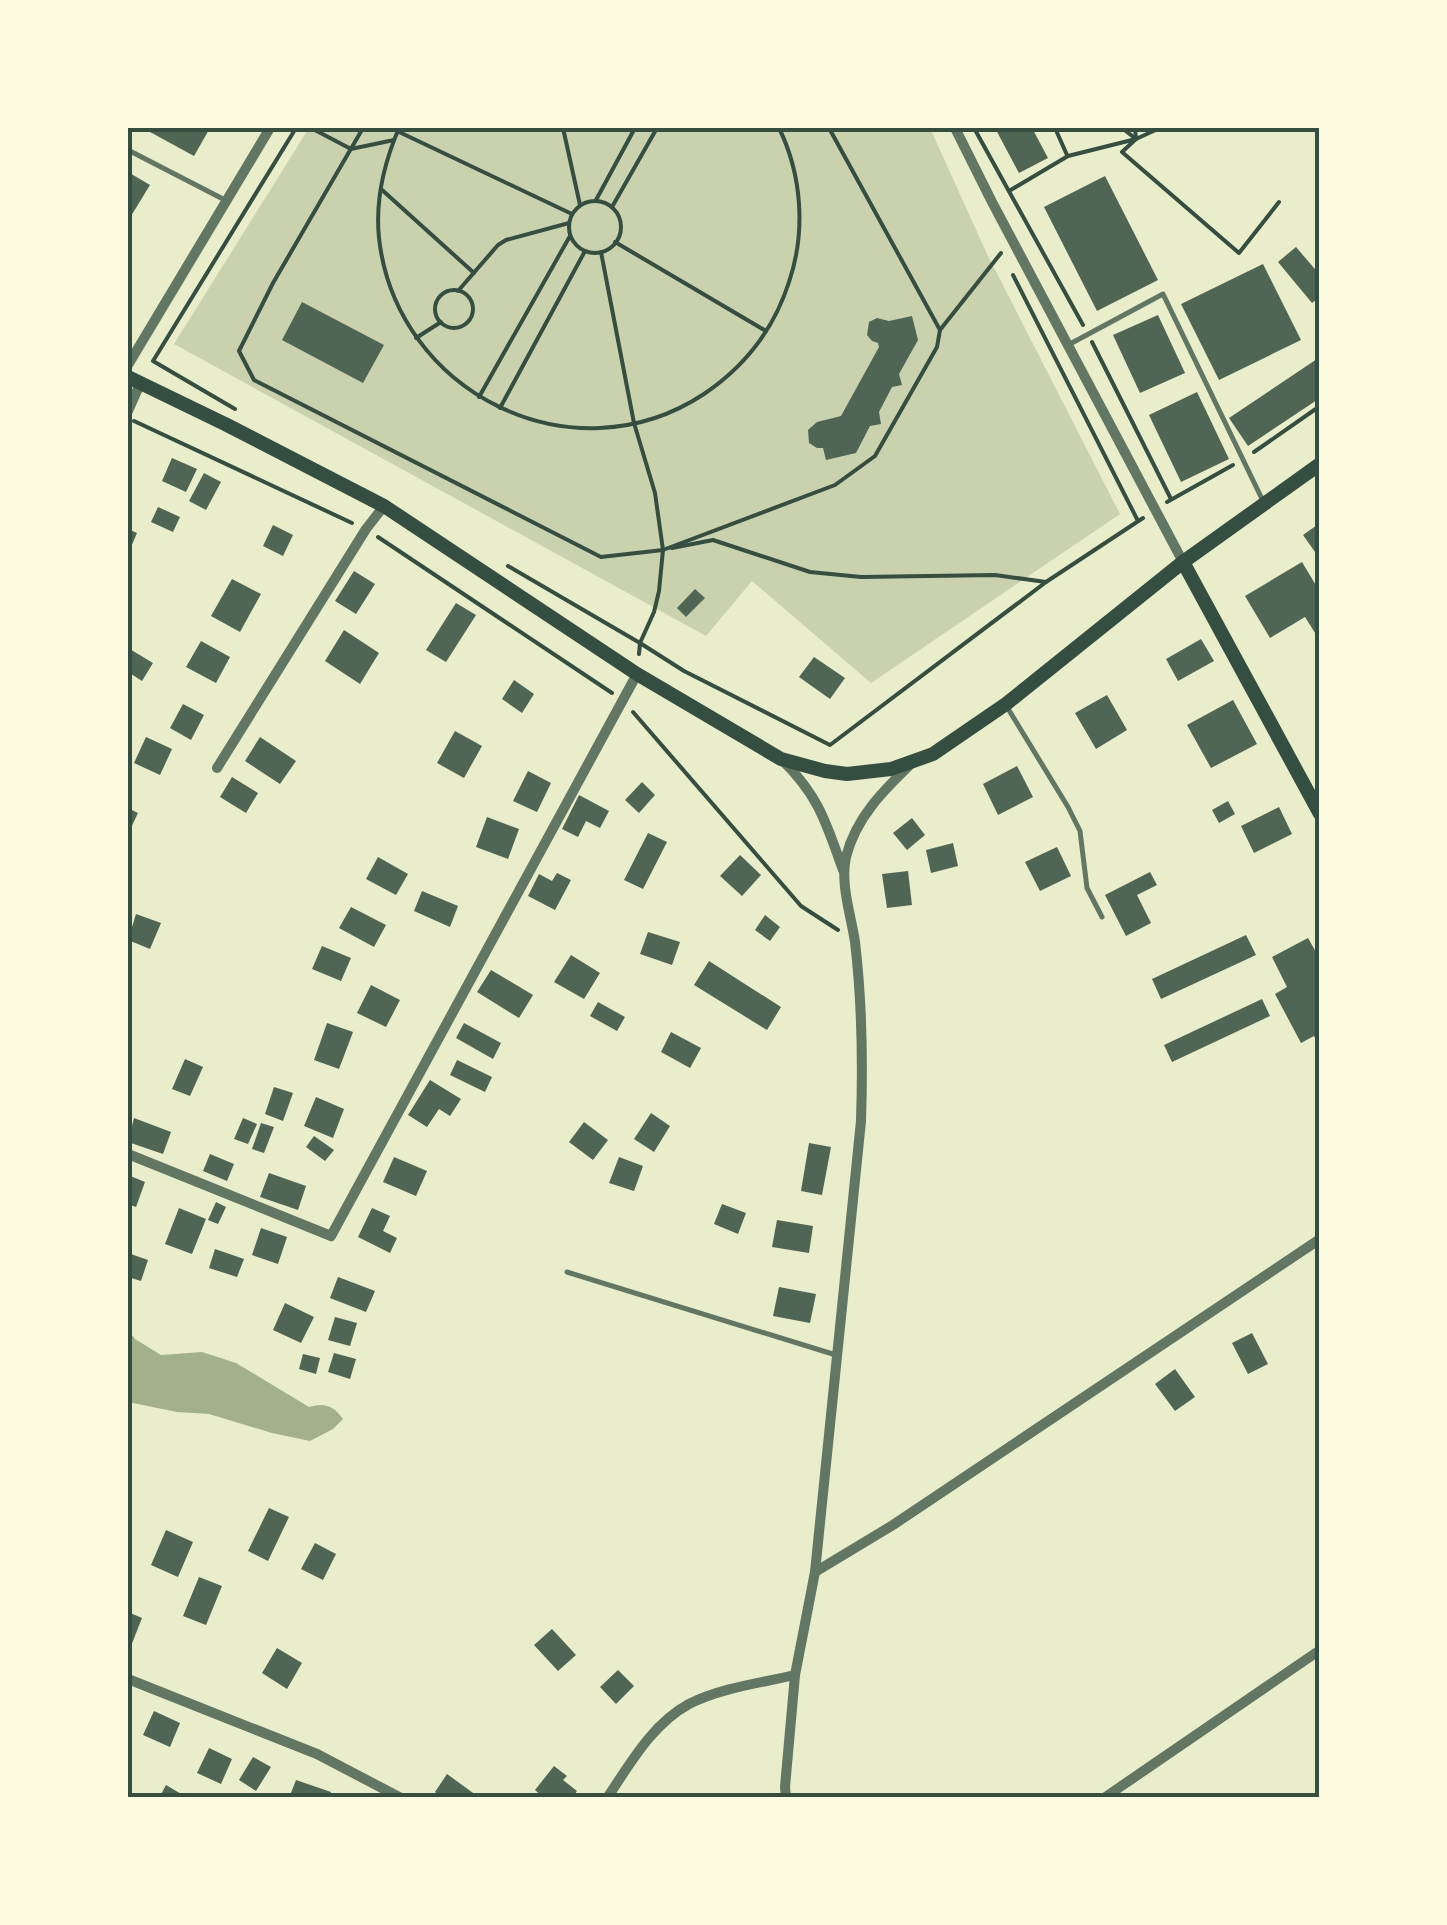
<svg xmlns="http://www.w3.org/2000/svg" width="1447" height="1925" font-family="Montserrat,sans-serif">
	<style>
		.green { fill: #cad2ad }
		.water { fill: #a3b18a }
		.building { fill: #4f6655 }
		.lines { fill: none; stroke-linecap: round; stroke-linejoin: round }
		.path { stroke: #344e41; stroke-width: 4 }
		.service { stroke: #617663; stroke-width: 5 }
		.minor { stroke: #617663; stroke-width: 10 }
		.secondary { stroke: #344e41; stroke-width: 14 }
		.neatline { fill: none; stroke: #344e41; stroke-width: 4 }
	</style>
	<rect width="100%" height="100%" fill="#e9edc9"/>
	<polygon class="green" points="309,128 930,128 987,254 1120,514 871,683 752,581 706,636 174,344"/>
	<path class="water" d="M128 1330 135 1339 161 1355 202 1352 236 1363 309 1407C325 1402 334 1406 343 1419L333 1429 310 1441 272 1433 209 1414 177 1412 128 1402Z"/>
	<g class="building">
		<polygon points="153,128 210,128 194,156 150,132"/>
		<polygon points="995,128 1032,128 1048,158 1019,173"/>
		<polygon points="128,172 150,185 128,221"/>
		<polygon points="1105,176 1158,280 1097,311 1044,207"/>
		<polygon points="1296,247 1320,275 1320,297 1312,303 1278,262"/>
		<polygon points="1263,264 1301,340 1219,380 1181,304"/>
		<polygon points="302,302 384,345 363,383 282,340"/>
		<polygon points="1158,315 1185,373 1140,393 1113,335"/>
		<polygon points="912,316 918,340 899,374 902,385 892,387 879,412 881,424 870,426 856,453 826,460 823,448 817,448 809,443 808,430 817,422 841,416 879,347 878,343 872,341 867,335 869,322 877,318 889,321"/>
		<polygon points="1320,357 1320,398 1248,446 1229,418"/>
		<polygon points="1197,392 1229,459 1181,482 1149,415"/>
		<polygon points="172,458 197,469 186,492 162,481"/>
		<polygon points="204,473 221,482 206,510 189,501"/>
		<polygon points="158,507 180,517 173,532 151,522"/>
		<polygon points="1320,523 1320,549 1315,552 1303,535"/>
		<polygon points="273,525 293,535 283,556 263,546"/>
		<polygon points="128,529 137,533 128,554"/>
		<polygon points="1302,562 1320,592 1320,635 1317,636 1305,617 1270,638 1245,596"/>
		<polygon points="354,571 375,584 356,614 335,601"/>
		<polygon points="232,579 261,594 240,632 211,616"/>
		<polygon points="695,589 705,598 686,617 677,608"/>
		<polygon points="456,603 476,615 446,662 426,650"/>
		<polygon points="344,630 379,653 360,684 325,661"/>
		<polygon points="1201,639 1214,661 1178,681 1166,659"/>
		<polygon points="201,641 230,657 216,683 186,667"/>
		<polygon points="128,648 153,663 142,681 128,672"/>
		<polygon points="814,657 845,678 830,699 799,677"/>
		<polygon points="514,680 534,694 522,713 502,699"/>
		<polygon points="1107,695 1127,730 1096,749 1075,713"/>
		<polygon points="1233,700 1257,744 1211,768 1187,725"/>
		<polygon points="183,704 204,715 191,740 170,728"/>
		<polygon points="455,731 482,746 464,778 437,763"/>
		<polygon points="146,737 172,749 160,775 134,763"/>
		<polygon points="260,737 296,761 280,784 245,761"/>
		<polygon points="1017,766 1033,797 998,815 983,784"/>
		<polygon points="528,771 551,783 537,812 513,801"/>
		<polygon points="232,777 258,793 246,813 220,797"/>
		<polygon points="642,782 655,795 639,813 625,800"/>
		<polygon points="579,795 609,811 600,828 586,821 578,837 562,829"/>
		<polygon points="1228,801 1235,814 1219,823 1212,810"/>
		<polygon points="1279,807 1292,834 1254,853 1241,826"/>
		<polygon points="128,808 138,813 128,834"/>
		<polygon points="487,817 519,829 508,859 476,847"/>
		<polygon points="912,818 925,835 907,850 893,833"/>
		<polygon points="648,833 667,842 643,889 624,880"/>
		<polygon points="953,843 958,866 931,873 926,850"/>
		<polygon points="1057,847 1071,876 1040,891 1025,862"/>
		<polygon points="740,855 761,875 742,896 720,876"/>
		<polygon points="378,857 408,874 396,895 366,879"/>
		<polygon points="908,871 912,905 887,908 882,874"/>
		<polygon points="1150,872 1157,885 1137,895 1151,923 1126,936 1105,895"/>
		<polygon points="557,873 571,880 555,910 528,896 539,874 552,881"/>
		<polygon points="422,891 458,906 450,927 414,911"/>
		<polygon points="351,907 386,925 374,947 339,928"/>
		<polygon points="136,914 161,923 150,949 128,940"/>
		<polygon points="765,915 780,927 770,941 755,930"/>
		<polygon points="648,932 680,942 672,965 640,954"/>
		<polygon points="1246,935 1256,955 1161,999 1152,979"/>
		<polygon points="1308,938 1320,959 1320,1047 1314,1036 1301,1043 1275,994 1287,987 1272,957"/>
		<polygon points="322,946 351,958 341,981 312,969"/>
		<polygon points="571,955 600,973 584,999 554,982"/>
		<polygon points="709,961 781,1007 767,1030 694,985"/>
		<polygon points="491,970 533,995 519,1018 477,992"/>
		<polygon points="371,985 400,1000 386,1027 357,1013"/>
		<polygon points="1262,999 1270,1016 1172,1062 1164,1045"/>
		<polygon points="598,1002 625,1017 617,1031 590,1016"/>
		<polygon points="327,1023 353,1032 339,1069 314,1060"/>
		<polygon points="464,1023 501,1043 493,1059 456,1038"/>
		<polygon points="671,1032 701,1048 690,1068 661,1052"/>
		<polygon points="185,1059 203,1067 190,1096 172,1089"/>
		<polygon points="457,1060 492,1077 485,1092 450,1075"/>
		<polygon points="430,1080 461,1099 450,1116 439,1109 427,1127 408,1115"/>
		<polygon points="274,1087 293,1093 283,1121 265,1114"/>
		<polygon points="316,1097 344,1109 333,1138 304,1126"/>
		<polygon points="651,1113 670,1126 654,1152 634,1139"/>
		<polygon points="134,1118 171,1132 163,1154 128,1142"/>
		<polygon points="243,1118 257,1124 248,1144 234,1139"/>
		<polygon points="584,1122 608,1140 593,1160 569,1142"/>
		<polygon points="261,1123 274,1127 264,1153 252,1149"/>
		<polygon points="314,1136 334,1150 325,1161 306,1147"/>
		<polygon points="809,1143 831,1147 822,1195 801,1191"/>
		<polygon points="210,1154 234,1164 227,1181 203,1171"/>
		<polygon points="394,1157 427,1171 416,1196 383,1182"/>
		<polygon points="619,1157 643,1166 634,1191 609,1183"/>
		<polygon points="269,1173 306,1186 298,1210 260,1197"/>
		<polygon points="128,1175 145,1182 136,1207 128,1204"/>
		<polygon points="216,1202 226,1207 218,1224 208,1220"/>
		<polygon points="722,1204 746,1213 738,1234 714,1224"/>
		<polygon points="179,1208 206,1219 192,1254 165,1244"/>
		<polygon points="372,1208 390,1216 383,1231 397,1238 390,1253 358,1237"/>
		<polygon points="777,1220 813,1226 809,1253 772,1247"/>
		<polygon points="261,1228 287,1237 278,1264 252,1255"/>
		<polygon points="215,1249 244,1259 237,1277 209,1268"/>
		<polygon points="128,1253 148,1260 141,1281 128,1277"/>
		<polygon points="338,1277 375,1291 366,1312 330,1298"/>
		<polygon points="779,1287 816,1294 810,1323 773,1316"/>
		<polygon points="285,1303 314,1317 301,1343 273,1330"/>
		<polygon points="335,1317 357,1323 350,1346 328,1340"/>
		<polygon points="1252,1333 1268,1364 1248,1374 1232,1343"/>
		<polygon points="334,1353 356,1359 350,1379 328,1372"/>
		<polygon points="303,1354 320,1358 316,1374 299,1369"/>
		<polygon points="1175,1369 1195,1397 1175,1411 1155,1384"/>
		<polygon points="269,1508 289,1517 268,1561 248,1551"/>
		<polygon points="166,1530 193,1542 178,1577 151,1565"/>
		<polygon points="315,1543 336,1554 323,1580 301,1569"/>
		<polygon points="199,1577 222,1586 206,1625 183,1616"/>
		<polygon points="128,1612 142,1618 131,1646 128,1645"/>
		<polygon points="552,1629 576,1655 558,1671 534,1645"/>
		<polygon points="277,1648 302,1663 287,1689 262,1673"/>
		<polygon points="618,1670 634,1686 616,1704 600,1687"/>
		<polygon points="154,1711 180,1723 170,1747 143,1735"/>
		<polygon points="209,1748 232,1759 221,1784 197,1773"/>
		<polygon points="253,1757 271,1767 256,1791 239,1780"/>
		<polygon points="554,1766 567,1776 563,1780 577,1791 572,1798 544,1798 535,1790"/>
		<polygon points="447,1774 480,1798 443,1798 435,1792"/>
		<polygon points="296,1780 331,1792 329,1798 289,1798"/>
		<polygon points="166,1785 188,1798 159,1798"/>
	</g>
	<g class="lines">
		<g class="path">
			<polyline points="311,128 351,149 394,140"/>
			<polyline points="363,128 273,283 239,351 254,380 601,557 663,550 835,485 875,456 937,347 940,330 1001,253"/>
			<path d="M399 128C384 163 375 199 379 238 396 392 572 481 704 394 744 367 774 329 789 282 806 232 802 175 779 128"/>
			<polyline points="563,128 580,205"/>
			<polyline points="829,128 940,330"/>
			<polyline points="974,128 1083,325"/>
			<polyline points="1055,128 1067,155"/>
			<polyline points="1122,128 1136,139"/>
			<polyline points="1160,128 1136,139 1122,152 1239,253 1279,202"/>
			<polyline points="397,131 572,214"/>
			<polyline points="381,189 474,273"/>
			<polyline points="1009,191 1068,156 1136,139 1135,128"/>
			<polyline points="596,200 635,128"/>
			<circle cx="595" cy="227" r="26"/>
			<polyline points="612,207 657,128"/>
			<polyline points="615,242 766,331"/>
			<polyline points="601,252 634,423 655,493 663,550 659,591 654,612 640,643 639,654"/>
			<polyline points="1013,275 1138,521"/>
			<circle cx="454" cy="309" r="19"/>
			<polyline points="458,291 498,245 506,240 569,223"/>
			<polyline points="416,338 441,322"/>
			<polyline points="1092,342 1171,499"/>
			<polyline points="479,397 570,236"/>
			<polyline points="500,408 585,251"/>
			<polyline points="235,409 153,361 296,128"/>
			<polyline points="134,421 352,523"/>
			<polyline points="1254,452 1320,406"/>
			<polyline points="1167,502 1233,465"/>
			<polyline points="378,537 612,693"/>
			<polyline points="672,548 713,540 810,572 861,577 995,575 1046,582"/>
			<polyline points="508,566 640,643 684,671 830,745 1046,582 1143,518"/>
			<polyline points="633,712 801,906 838,930"/>
		</g>
		<g class="service">
			<polyline points="128,129 128,128"/>
			<polyline points="128,150 225,200"/>
			<polyline points="1068,345 1163,294 1263,501"/>
			<polyline points="1007,707 1068,807 1080,831 1087,888 1102,917"/>
			<polyline points="567,1272 836,1355"/>
		</g>
		<g class="minor">
			<polyline points="955,128 992,202 1183,562"/>
			<polyline points="128,365 270,128"/>
			<polyline points="128,411 140,384"/>
			<path d="M782 760C819 796 826 823 843 870"/>
			<polyline points="217,768 366,529 384,506"/>
			<polyline points="128,1154 331,1236 637,674"/>
			<polyline points="815,1572 893,1525 1320,1239"/>
			<polyline points="128,1679 317,1754 401,1798"/>
			<path d="M607 1798C630 1764 652 1724 689 1704 721 1688 760 1683 795 1675"/>
			<path d="M786 1798 785 1787 795 1675 815 1572 861 1121C863 1061 862 1001 855 942 851 915 840 884 846 857 856 817 884 790 912 763"/>
			<polyline points="1104,1798 1320,1650"/>
		</g>
		<g class="secondary">
			<polyline points="128,377 225,424 384,506 637,674 781,759 825,771 847,774 891,769 933,754 1006,704 1183,562 1320,464"/>
			<polyline points="1183,562 1320,814"/>
		</g>
	</g>
	<rect width="1447" height="1925" fill="none" stroke="#fefae0" stroke-width="260"/>
	<rect x="130" y="130" width="1187" height="1665" class="neatline"/>
</svg>
